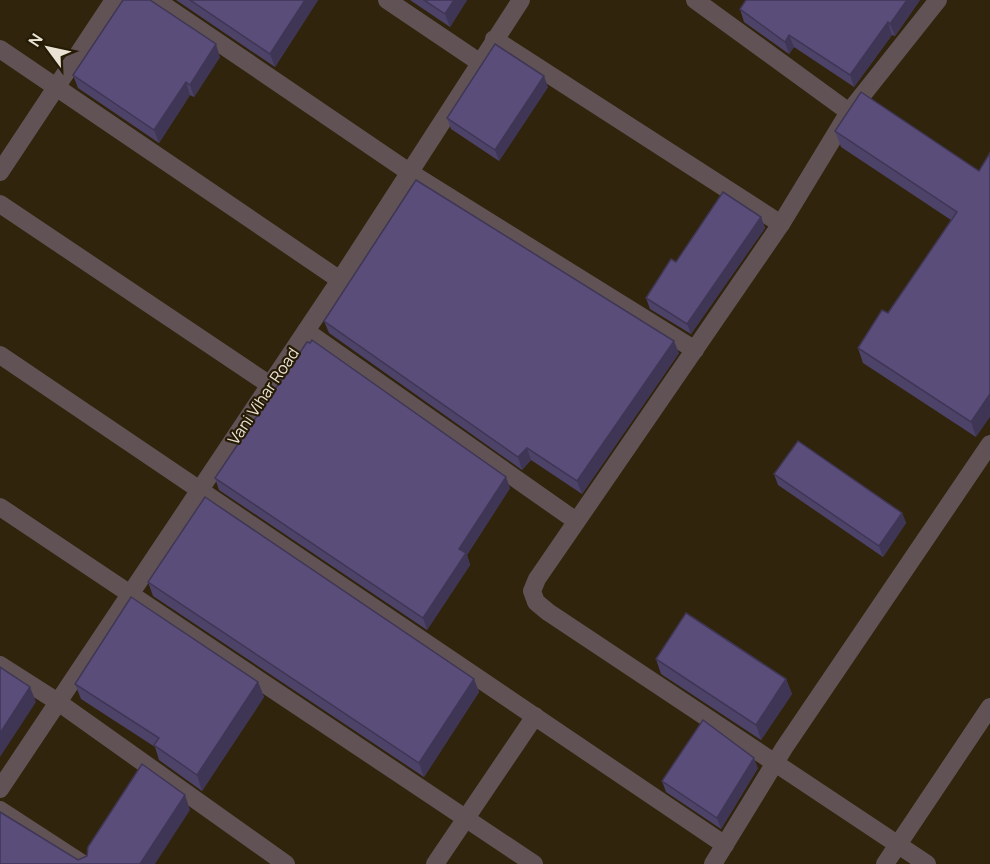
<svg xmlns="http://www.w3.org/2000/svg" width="990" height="864" font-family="Manrope,sans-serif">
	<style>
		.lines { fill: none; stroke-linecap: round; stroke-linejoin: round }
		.street { stroke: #615355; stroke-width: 18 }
		.wall { fill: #4d4268 }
		.shaded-wall { fill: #3f3655 }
		.building { fill: #5a4d79; stroke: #3f3655; stroke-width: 1.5 }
		.labels { text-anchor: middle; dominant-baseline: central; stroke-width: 4.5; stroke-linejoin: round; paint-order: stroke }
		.street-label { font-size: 16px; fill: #eae2d5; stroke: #261b04 }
	</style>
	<rect width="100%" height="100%" fill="#30240d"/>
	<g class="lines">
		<g class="street">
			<polyline points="156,0 409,172 695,350"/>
			<polyline points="387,0 479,62"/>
			<polyline points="695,0 849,112"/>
			<polyline points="494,39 781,224"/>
			<polyline points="0,49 340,280"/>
			<polyline points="0,172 114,0"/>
			<polyline points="0,204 270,385"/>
			<polyline points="306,331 576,521"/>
			<polyline points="0,355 725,845"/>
			<polyline points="0,507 534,864"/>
			<polyline points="0,665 58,702 286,864"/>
			<polyline points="0,789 340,280 521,0"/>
			<polyline points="0,810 83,864"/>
			<polyline points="435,864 535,716"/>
			<polyline points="713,864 784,748 990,444"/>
			<polyline points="885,864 990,707"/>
			<polyline points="927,864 548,612 536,602 532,591 537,579 781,224 849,112 938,0"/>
		</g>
	</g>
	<g class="wall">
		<polygon points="176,0 318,0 275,67"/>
		<polygon points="410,0 467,0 450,27"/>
		<polygon points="920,0 895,36 892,35 854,87 794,47 789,54 744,22 740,9"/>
		<polygon points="220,57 194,97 190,95 159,143 78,88 73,75"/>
		<polygon points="548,87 499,161 451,129 447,118"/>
		<polygon points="835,131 979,171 976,437 863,363 858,348 888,313 951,220 841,147"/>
		<polygon points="761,217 765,228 691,334 650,309 646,298 676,262"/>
		<polygon points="324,321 679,353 582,494 531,460 522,470 329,333"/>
		<polygon points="774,474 902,513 906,523 883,557 778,485"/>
		<polygon points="215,478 510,488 467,555 470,565 427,630 219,490"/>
		<polygon points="148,582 474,679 479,692 424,777 153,596"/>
		<polygon points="656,659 786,679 792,694 761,740 661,674"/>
		<polygon points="258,682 264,697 202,791 159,760 155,747 81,699 75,684"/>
		<polygon points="758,768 721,829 666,792 662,781"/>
	</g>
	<g class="shaded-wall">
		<polygon points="305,0 318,0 275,67 270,54"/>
		<polygon points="454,0 467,0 450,27 445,14"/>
		<polygon points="907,0 920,0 895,36 890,24"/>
		<polygon points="888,22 892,35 854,87 850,75"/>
		<polygon points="789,35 794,47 789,54 785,42"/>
		<polygon points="216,44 220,57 194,97 190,85"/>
		<polygon points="544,76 548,87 499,161 495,150"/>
		<polygon points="186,82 190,95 159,143 154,130"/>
		<polygon points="761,217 765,228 691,334 687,324"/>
		<polygon points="674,341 679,353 582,494 577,481"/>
		<polygon points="990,394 990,417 976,437 971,422"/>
		<polygon points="527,448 531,460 522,470 518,457"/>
		<polygon points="506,477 510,488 467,555 470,565 427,630 423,618 459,549"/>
		<polygon points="902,513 906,523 883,557 879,546"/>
		<polygon points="474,679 479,692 424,777 419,763"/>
		<polygon points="786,679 792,694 761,740 756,725"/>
		<polygon points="258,682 264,697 202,791 197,775"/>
		<polygon points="30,687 36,702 0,757 0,733"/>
		<polygon points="754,758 758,768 721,829 717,818"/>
		<polygon points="185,795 190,810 155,864 140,864"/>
	</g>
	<g class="building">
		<polygon points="123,0 150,0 216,44 190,85 186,82 154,130 73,75"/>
		<polygon points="190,0 305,0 270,54"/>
		<polygon points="424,0 454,0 445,14"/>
		<polygon points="746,0 907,0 890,24 888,22 850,75 789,35 785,42 740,9"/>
		<polygon points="495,44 544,76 495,150 447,118"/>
		<polygon points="861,92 979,171 990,153 990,394 971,422 858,348 882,310 888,313 957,212 835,131"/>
		<polygon points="416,180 674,341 577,481 527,448 518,457 324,321"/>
		<polygon points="723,192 761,217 687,324 646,298 671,259 676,262"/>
		<polygon points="312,340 506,477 459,549 466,553 423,618 215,478 307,342 310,343"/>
		<polygon points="798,441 902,513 879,546 774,474"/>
		<polygon points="205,497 474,679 419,763 148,582"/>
		<polygon points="131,597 258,682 197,775 154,745 159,738 75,684"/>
		<polygon points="686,613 786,679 756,725 656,659"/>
		<polygon points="0,667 30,687 0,733"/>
		<polygon points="703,720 754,758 717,818 662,781"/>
		<polygon points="142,764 185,795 140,864 0,864 0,812 78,860 87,856 88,847"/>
	</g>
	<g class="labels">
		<g class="street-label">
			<text transform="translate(263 396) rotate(-56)">Vani Vihar Road</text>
		</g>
	</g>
	<g transform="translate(48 48) rotate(303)" stroke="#261b04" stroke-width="4.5" paint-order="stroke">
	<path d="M0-4.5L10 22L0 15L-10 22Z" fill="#eae2d5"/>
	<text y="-9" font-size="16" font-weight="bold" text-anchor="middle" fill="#eae2d5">N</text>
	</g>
</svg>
